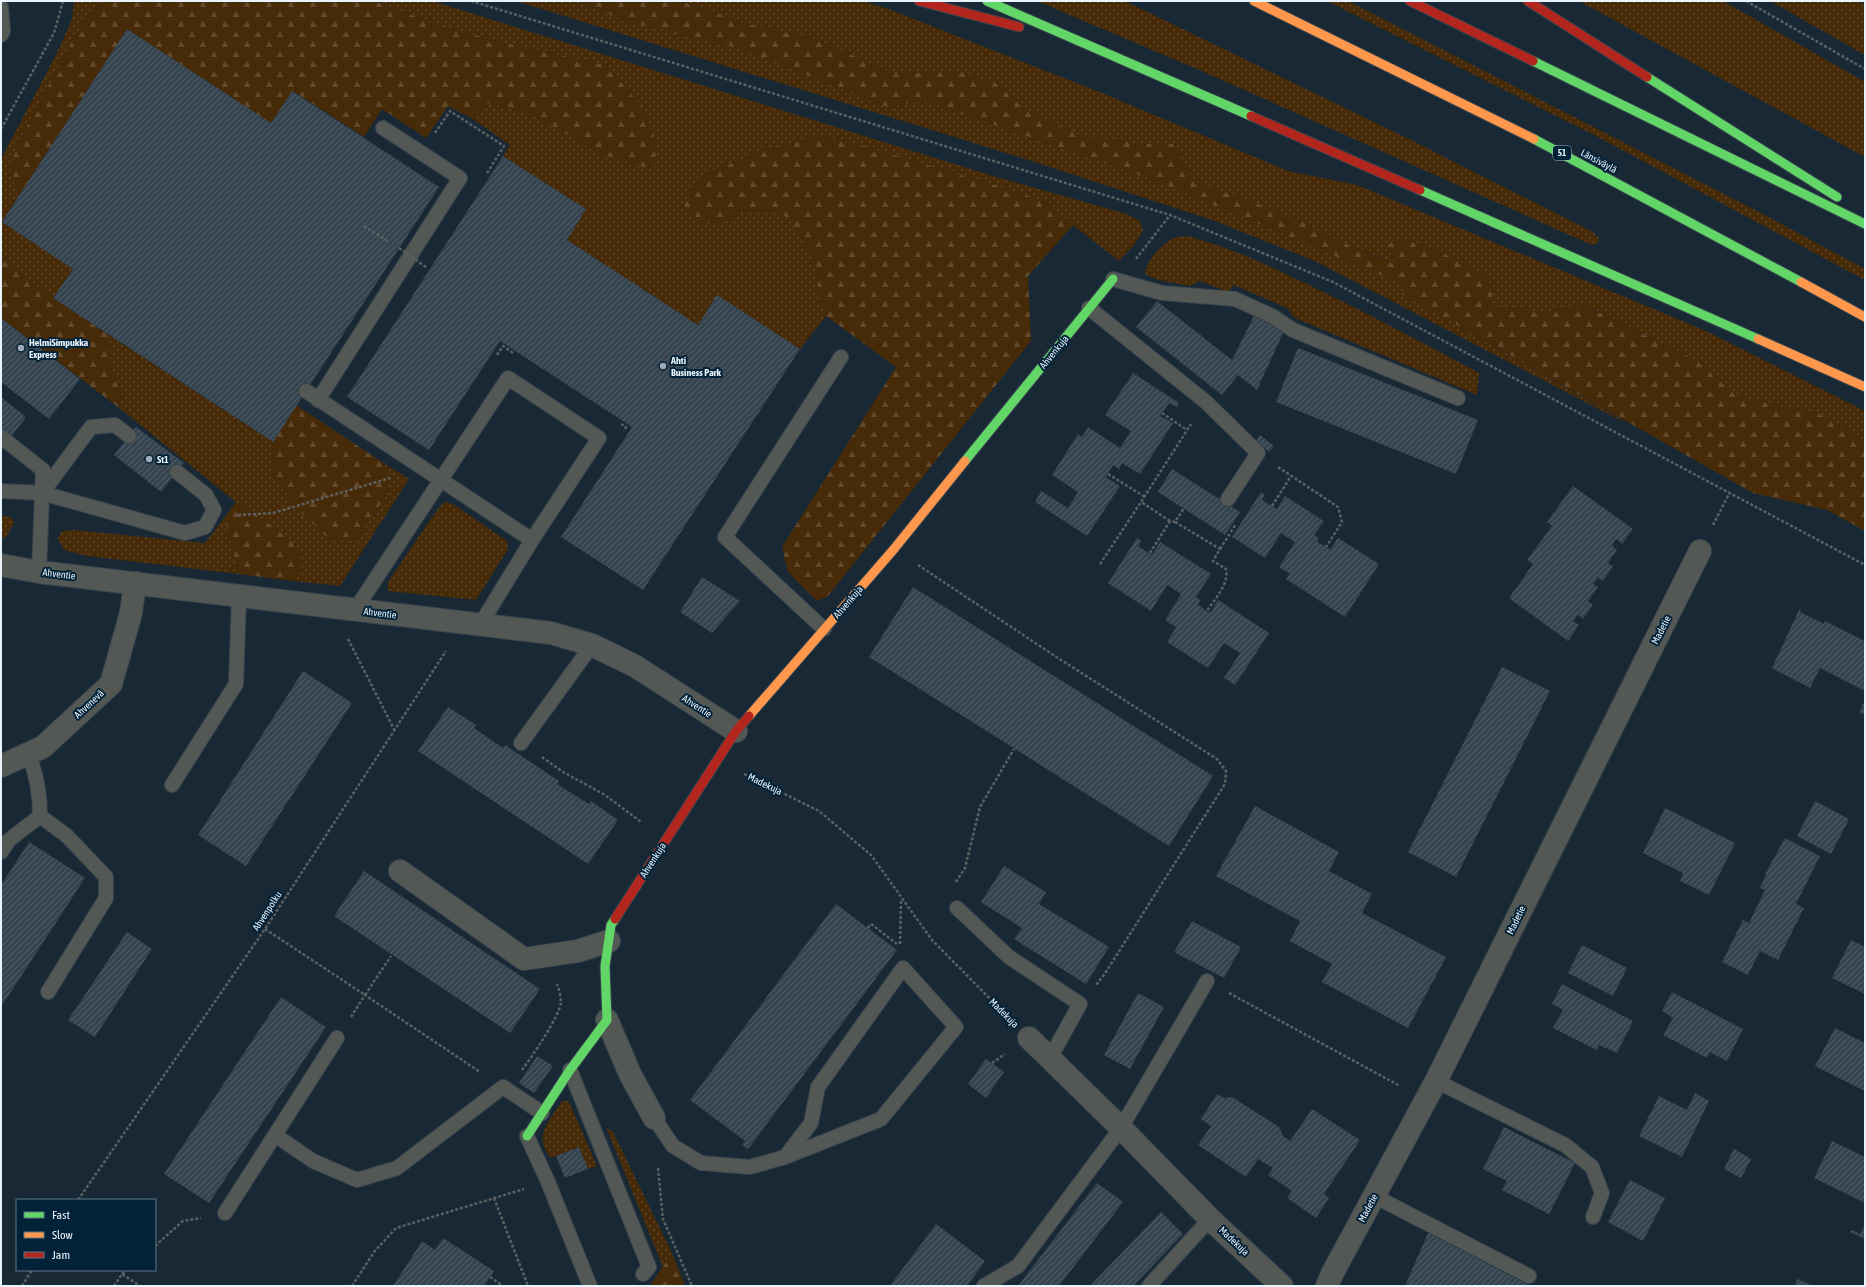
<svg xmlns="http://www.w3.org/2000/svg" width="1866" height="1287" font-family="'Asap Condensed',sans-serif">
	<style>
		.grass { fill: url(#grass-dots) }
		.forest { fill: url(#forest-firs) }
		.building { fill: url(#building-hatch) }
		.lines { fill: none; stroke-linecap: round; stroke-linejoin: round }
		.lane-casing { stroke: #38444e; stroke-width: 16 }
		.street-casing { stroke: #38444e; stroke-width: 24 }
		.fast-casing { stroke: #38444e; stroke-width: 11 }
		.slow-casing { stroke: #38444e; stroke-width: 11 }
		.jam-casing { stroke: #38444e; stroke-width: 11 }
		.path { stroke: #5b6162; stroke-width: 2.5; stroke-dasharray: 3 2; stroke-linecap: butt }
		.lane { stroke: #545854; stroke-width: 14 }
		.street { stroke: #545854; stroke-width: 22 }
		.fast { stroke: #63d668; stroke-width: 9 }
		.slow { stroke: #ff974d; stroke-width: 9 }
		.jam { stroke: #b3261e; stroke-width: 9 }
		.path-bridge { stroke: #5b6162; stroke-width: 2.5; stroke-dasharray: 3 2; stroke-linecap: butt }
		.poi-dot { fill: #9facb6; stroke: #022238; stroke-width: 1.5 }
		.labels { text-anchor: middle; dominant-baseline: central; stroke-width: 4; stroke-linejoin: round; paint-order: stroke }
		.shield { fill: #022238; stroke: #a3b4c1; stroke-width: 1 }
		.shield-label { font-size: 9px; font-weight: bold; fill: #e8f3fc }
		.street-label { font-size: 10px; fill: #e8f3fc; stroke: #022238 }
		.poi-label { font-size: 10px; font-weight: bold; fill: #e8f3fc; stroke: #022238; text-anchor: start }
	</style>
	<defs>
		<pattern id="grass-dots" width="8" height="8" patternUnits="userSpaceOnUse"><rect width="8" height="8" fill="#472a07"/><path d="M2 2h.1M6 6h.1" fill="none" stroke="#62492c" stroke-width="1.8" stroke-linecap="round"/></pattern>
		<pattern id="forest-firs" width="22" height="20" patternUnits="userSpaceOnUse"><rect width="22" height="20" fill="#472a07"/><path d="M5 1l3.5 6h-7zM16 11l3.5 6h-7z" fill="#62492c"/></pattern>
		<pattern id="building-hatch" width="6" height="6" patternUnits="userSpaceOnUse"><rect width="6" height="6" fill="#36444f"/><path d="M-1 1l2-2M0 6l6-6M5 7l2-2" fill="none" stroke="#535f69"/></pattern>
	</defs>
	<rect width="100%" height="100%" fill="#182935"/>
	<g class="grass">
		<polygon points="74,1 106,1 85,18 10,167 18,197 2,222 73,269 53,298 1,259 1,159 57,53 72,19"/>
		<polygon points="374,1 432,1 993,176 1127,214 1140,221 1143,230 1135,244 1119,261 1063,217 1050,203 999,186 856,144 817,135 719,224 745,211 777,211 793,222 815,264 820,300 826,316 800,349 717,295 698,325 567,240 586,209 503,156 510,145 471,118 488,103 533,115 600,154 606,65 500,42 433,23"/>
		<polygon points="516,1 576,1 625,21 737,48 890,108 912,102 925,101 1161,183 1408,286 1402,294 1628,423 1612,416 1317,262 1215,221 1022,158"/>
		<polygon points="680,1 863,1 891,10 1097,91 1288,171 1357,185 1706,331 1865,411 1865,441 1854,433 1818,414 1740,397 1694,359 1585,305 1544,312 1488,305 1488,276 1436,250 1404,239 1385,244 1397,265 1194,181 1182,163 1175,144 1139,144 1077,134 1025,110 998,84 918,73 886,70 815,39 745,23"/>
		<polygon points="1037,1 1125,1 1411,140 1593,232 1599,238 1598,243 1592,245 1204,72"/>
		<polygon points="1327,1 1347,1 1356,5 1759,212 1865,269 1865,280 1598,137"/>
		<polygon points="1579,1 1723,1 1865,82 1865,157"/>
		<polygon points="1770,1 1854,1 1865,4 1865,55"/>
		<path d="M1187 236C1230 247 1270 266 1309 285 1367 313 1423 343 1479 373L1477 395 1295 318 1287 308 1234 285 1228 292 1200 281 1190 286 1158 280 1145 274C1146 261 1161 245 1172 239 1176 236 1182 237 1187 236Z"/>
		<polygon points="109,335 273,442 272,475 373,514 389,494 385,464 409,479 340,586 294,581 301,569 274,527 236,502 118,407 122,395 110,366"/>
		<polygon points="444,502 453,504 507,541 508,549 476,600 388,591 388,582 432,517"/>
		<polygon points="1,516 11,517 14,523 7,536 1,539"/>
		<polygon points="224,518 239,574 87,556 64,550 58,539 62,531 73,530 205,543"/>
		<path d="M562 1101H567L570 1104 597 1166 588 1169 579 1147 551 1158C532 1136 550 1121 562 1101Z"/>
		<polygon points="606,1127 613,1132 672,1253 663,1267"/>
	</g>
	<g class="forest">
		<polygon points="106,1 374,1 433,23 500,42 606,65 642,107 657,146 653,170 600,154 533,115 489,103 471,118 448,106 426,138 382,109 364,137 293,91 271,123 127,29 18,197 10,167 20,139 85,18"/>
		<polygon points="576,1 680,1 745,23 815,39 886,70 918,73 959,71 998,84 1025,110 1077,134 1139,144 1175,144 1182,163 1194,181 1283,213 1355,248 1396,265 1385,244 1404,239 1436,250 1488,276 1493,294 1488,305 1544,312 1584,305 1694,359 1740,397 1819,414 1854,433 1865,441 1865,531 1827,510 1753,493 1402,294 1407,286 1161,183 925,101 912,102 890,108 737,48 625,21"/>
		<polygon points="817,135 856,144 999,186 1050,203 1063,217 1074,224 1028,276 1031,341 828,596 817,601 788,572 782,547 896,367 826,316 820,300 815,264 793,222 777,211 745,211 719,224 697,222 683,204 701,176 763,150"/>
		<polygon points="1,259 53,298 109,335 110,366 122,395 118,407 1,318"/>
		<polygon points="296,405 385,464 389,494 373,514 357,539 331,541 299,511 272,475 273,442"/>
		<polygon points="236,502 274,527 297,545 302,569 294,581 239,574 224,518"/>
		<polygon points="672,1253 685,1286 650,1286"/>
	</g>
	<g class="building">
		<polygon points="127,29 271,123 292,91 439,187 273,442 53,298 73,269 2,222"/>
		<polygon points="503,156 586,209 567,240 698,325 717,295 800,349 643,590 561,537 632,427 500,341 429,450 347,397"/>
		<polygon points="1157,301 1232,360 1256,312 1283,333 1257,390 1238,375 1222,395 1136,327"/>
		<polygon points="1,318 80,379 49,419 1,382"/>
		<polygon points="1298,348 1478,420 1456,474 1276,402"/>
		<polygon points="1133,373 1179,403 1177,407 1169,403 1160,416 1173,423 1140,474 1122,463 1119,469 1113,465 1106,477 1120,486 1087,536 1035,502 1041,491 1068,508 1078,492 1052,475 1078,434 1082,437 1088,427 1120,448 1131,431 1105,415"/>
		<polygon points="1,397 26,417 1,450"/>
		<polygon points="136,427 184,463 161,492 114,455"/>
		<polygon points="1260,435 1274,446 1269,452 1256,441"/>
		<polygon points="1172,469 1240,512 1225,535 1158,492"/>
		<polygon points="1573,486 1633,529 1622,544 1616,539 1612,546 1617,550 1608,563 1613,566 1603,581 1598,578 1593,584 1598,587 1588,601 1593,605 1583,619 1578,615 1573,621 1579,625 1568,641 1509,598 1533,564 1527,560 1552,526 1547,522"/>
		<polygon points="1261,492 1265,495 1262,500 1277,509 1285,496 1324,521 1314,535 1319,538 1317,542 1326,547 1330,550 1338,538 1379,564 1345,617 1286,579 1290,574 1279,567 1295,542 1281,533 1265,558 1232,537"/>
		<polygon points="1137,538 1141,541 1138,546 1152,555 1160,542 1211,574 1196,597 1200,600 1198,605 1210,613 1218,600 1269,633 1235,685 1224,678 1240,653 1224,643 1208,668 1167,642 1176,627 1165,620 1181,594 1167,585 1151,611 1108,583"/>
		<polygon points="702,577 740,601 712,633 680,612"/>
		<polygon points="913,587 1213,776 1169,846 869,657"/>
		<polygon points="1800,608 1801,609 1800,612 1824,624 1825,621 1865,641 1865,691 1820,668 1810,688 1772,668"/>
		<polygon points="1502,667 1550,691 1456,877 1408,852"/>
		<polygon points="303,671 352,703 246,866 198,835"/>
		<polygon points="1865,700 1865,715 1859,712"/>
		<polygon points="448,707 476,725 474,728 503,748 505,745 559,781 557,784 589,804 591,801 618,820 588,864 418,751"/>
		<polygon points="1815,801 1849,819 1831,854 1797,836"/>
		<polygon points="1255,806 1339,852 1329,871 1372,894 1362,913 1446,957 1408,1028 1322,982 1332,964 1290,941 1300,921 1216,876"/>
		<polygon points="1665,808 1735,843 1709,895 1680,881 1683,873 1643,853"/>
		<polygon points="1785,838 1820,856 1796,904 1804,908 1778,960 1760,951 1748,975 1722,962 1743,920 1749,923 1765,890 1760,888 1766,875 1765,874"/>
		<polygon points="29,842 85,878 1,1007 1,885"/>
		<polygon points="1004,866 1046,892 1039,904 1109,947 1086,984 1014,939 1022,928 981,902"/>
		<polygon points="364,871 540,989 510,1033 334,916"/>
		<polygon points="836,904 897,950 748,1149 742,1145 745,1141 690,1100"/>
		<polygon points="1192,921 1241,947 1224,978 1174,952"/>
		<polygon points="127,932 152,949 95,1037 68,1020"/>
		<polygon points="1851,940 1865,947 1865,994 1832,978"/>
		<polygon points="1582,945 1627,968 1613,996 1568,973"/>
		<polygon points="1562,984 1633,1021 1617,1053 1599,1045 1597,1050 1553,1028 1563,1010 1552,1004"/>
		<polygon points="1672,992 1743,1029 1727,1061 1710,1052 1707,1058 1663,1035 1673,1018 1662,1011"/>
		<polygon points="1138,993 1164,1007 1130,1069 1104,1055"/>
		<polygon points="281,997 326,1027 209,1203 164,1174"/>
		<polygon points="1835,1028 1865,1043 1865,1091 1815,1066"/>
		<polygon points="537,1056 553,1066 534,1093 519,1083"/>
		<polygon points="986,1059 1004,1072 986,1098 968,1084"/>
		<polygon points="1695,1093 1709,1101 1682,1157 1639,1136 1659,1096 1687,1110"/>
		<polygon points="1217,1094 1224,1098 1232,1097 1279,1127 1283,1136 1290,1141 1312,1109 1360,1140 1324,1194 1329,1198 1316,1218 1287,1198 1292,1191 1268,1175 1273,1168 1258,1159 1246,1177 1198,1145 1211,1126 1201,1119"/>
		<polygon points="1504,1127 1575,1163 1549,1214 1502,1190 1507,1181 1483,1169"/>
		<polygon points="1832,1141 1865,1157 1865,1203 1814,1178"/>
		<polygon points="579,1147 588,1169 565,1178 556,1156"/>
		<polygon points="1734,1149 1751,1159 1741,1178 1724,1169"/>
		<polygon points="1630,1180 1665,1198 1643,1241 1608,1222"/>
		<polygon points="1097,1183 1123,1202 1059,1286 1018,1286"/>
		<polygon points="1161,1212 1183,1234 1133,1286 1090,1286"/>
		<polygon points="936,1224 985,1261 967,1286 890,1286"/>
		<polygon points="1865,1224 1865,1239 1850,1232 1852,1230 1860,1234"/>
		<polygon points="1428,1233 1531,1286 1405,1286"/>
		<polygon points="443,1238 494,1271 484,1286 393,1286 422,1241 435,1250"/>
		<polygon points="1798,1279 1813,1286 1794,1286"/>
	</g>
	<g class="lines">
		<defs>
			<g id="lane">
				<polyline points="1,7 3,31 1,35"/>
				<polyline points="1113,279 1162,293 1235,299 1272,316 1293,330 1458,398"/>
				<polyline points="1089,308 1206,402 1258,453 1228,499"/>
				<polyline points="306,391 532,540"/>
				<polyline points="318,400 460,178 383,128"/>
				<polyline points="1,437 43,470 39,572"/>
				<polyline points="1,491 42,493 185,533 205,527 214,510 206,495 177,472"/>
				<polyline points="42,493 91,427 115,425 129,436"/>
				<polyline points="355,610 508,378 599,438 532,540 480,625"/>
				<polyline points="824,629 725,537 841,357"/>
				<polyline points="521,743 592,645"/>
				<path d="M28 754C37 774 40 794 40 816"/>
				<polyline points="172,785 236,684 239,596"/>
				<polyline points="1,852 9,840 40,816 67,836 106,877 106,898 48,992"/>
				<polyline points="957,908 1009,957 1080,1004 1050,1058"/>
				<polyline points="570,1070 649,1267 643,1274"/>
				<polyline points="1436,1081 1565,1145 1592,1167 1602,1193 1593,1217"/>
				<polyline points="654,1118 673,1146 701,1163 750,1167 785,1157 811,1123 818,1087 903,968 956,1027 881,1119 785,1157"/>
				<polyline points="275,1135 313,1161 357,1180 397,1168 503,1087 542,1113"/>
				<polyline points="527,1136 548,1182 590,1286"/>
				<polyline points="1374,1196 1529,1276"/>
				<polyline points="225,1213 337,1038"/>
				<polyline points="984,1286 1018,1266 1121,1128 1207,981"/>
				<polyline points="1149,1286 1210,1219"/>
			</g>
			<g id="street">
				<polyline points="1,565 39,572 551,633 592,645 635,666 736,731"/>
				<polyline points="1,766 43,747 111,684 131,613 135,583"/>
				<polyline points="400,871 524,959 578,951 609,941"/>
				<polyline points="607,1020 630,1074 654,1118"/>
				<polyline points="1029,1038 1121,1128 1210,1219 1282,1286"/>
				<polyline points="1327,1286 1332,1274 1436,1081 1700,551"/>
			</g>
			<g id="fast">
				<polyline points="987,1 1251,116"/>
				<polyline points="1533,61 1865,224"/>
				<polyline points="1647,77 1837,197"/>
				<polyline points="1534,139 1801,282"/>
				<polyline points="1420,190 1758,339"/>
				<polyline points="965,461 1113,279"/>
				<polyline points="527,1136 570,1070 607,1020 605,966 611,925 615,919"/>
			</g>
			<g id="slow">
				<polyline points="1254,1 1534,139"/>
				<polyline points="1801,282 1865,317"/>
				<polyline points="1758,339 1865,387"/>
				<polyline points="749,716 894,549 965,461"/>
			</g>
			<g id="jam">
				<polyline points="919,1 1019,27"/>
				<polyline points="1410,1 1533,61"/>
				<polyline points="1528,1 1647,77"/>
				<polyline points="1251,116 1420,190"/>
				<polyline points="615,919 736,731 749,716"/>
			</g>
		</defs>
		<use href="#lane" class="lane-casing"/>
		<use href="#street" class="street-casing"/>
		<use href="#fast" class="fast-casing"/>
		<use href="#slow" class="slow-casing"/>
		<use href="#jam" class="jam-casing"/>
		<g class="path">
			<polyline points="471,1 1170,215 1333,282 1865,565"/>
			<polyline points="1746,1 1865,69"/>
			<polyline points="1,129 54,33 63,1"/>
			<polyline points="435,133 450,111 504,146 486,175"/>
			<polyline points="364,226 389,242"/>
			<polyline points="1136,259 1170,215"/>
			<polyline points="497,355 503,346 513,353"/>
			<polyline points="1162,413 1187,430"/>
			<polyline points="621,424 626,427 624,431"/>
			<polyline points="1278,467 1338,507 1342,522 1326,547"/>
			<polyline points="1108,474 1145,497"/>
			<polyline points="1272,506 1291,476"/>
			<polyline points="238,515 273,513 390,478"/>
			<polyline points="1170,521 1141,502 1191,424"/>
			<path d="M1175 522 1220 549 1213 561 1226 569C1229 585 1215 598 1207 611"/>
			<polyline points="1713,525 1730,492"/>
			<polyline points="1220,549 1236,524"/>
			<polyline points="1150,553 1170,521 1175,522 1184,508"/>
			<polyline points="1100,564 1141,502"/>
			<polyline points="918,565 1058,658 1217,759 1226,771 1225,784 1104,975 1096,985"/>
			<polyline points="348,639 395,731"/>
			<polyline points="542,757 563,772 605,795 641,822"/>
			<polyline points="744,774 819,811 871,855 932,940 1008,1017"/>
			<polyline points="956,882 965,868 980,807 1014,749"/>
			<polyline points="868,928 871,924 897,944"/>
			<polyline points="265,929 365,995 391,956"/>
			<polyline points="900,944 901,899"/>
			<polyline points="1229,993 1400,1086"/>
			<polyline points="351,1017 365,995 480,1072"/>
			<polyline points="992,1063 1005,1054"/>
			<path d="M522 1070C531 1058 560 1016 561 1002 561 997 559 989 557 984"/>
			<polyline points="658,1168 663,1219 692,1286"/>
			<polyline points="494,1198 528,1286"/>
			<polyline points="78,1200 265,929 446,651"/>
			<polyline points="155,1246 183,1221 201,1218"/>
			<polyline points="122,1274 127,1270"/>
			<polyline points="490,1277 503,1286"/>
			<polyline points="22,1286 32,1270"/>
			<polyline points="114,1286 122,1274 140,1286"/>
			<polyline points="352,1286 374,1252 396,1228 524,1189"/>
		</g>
		<use href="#lane" class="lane"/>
		<use href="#street" class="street"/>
		<use href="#fast" class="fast"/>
		<use href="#slow" class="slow"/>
		<use href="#jam" class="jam"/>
		<polyline class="path-bridge" points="399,248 426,267"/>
	</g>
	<g class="poi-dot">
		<circle cx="21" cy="348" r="4"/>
		<circle cx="663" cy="366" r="4"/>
		<circle cx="149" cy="459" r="4"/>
	</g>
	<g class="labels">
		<rect class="shield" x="1553" y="146" width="18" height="14" rx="3"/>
		<g class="shield-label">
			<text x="1562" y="153">51</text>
		</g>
		<g class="street-label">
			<text transform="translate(1599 161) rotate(28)">Länsiväylä</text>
			<text transform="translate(1054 352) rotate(-51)">Ahvenkuja</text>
			<text transform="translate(59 574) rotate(7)">Ahventie</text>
			<text transform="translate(848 602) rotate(-49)">Ahvenkuja</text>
			<text transform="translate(380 613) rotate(7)">Ahventie</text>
			<text transform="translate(1661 630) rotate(-63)">Madetie</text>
			<text transform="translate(89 704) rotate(-43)">Ahvenevä</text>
			<text transform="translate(697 706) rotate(33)">Ahventie</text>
			<text transform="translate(765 784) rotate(26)">Madekuja</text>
			<text transform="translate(653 860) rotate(-57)">Ahvenkuja</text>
			<text transform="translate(267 911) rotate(-57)">Ahvenpolku</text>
			<text transform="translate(1516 920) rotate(-64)">Madetie</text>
			<text transform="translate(1004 1013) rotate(45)">Madekuja</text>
			<text transform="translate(1368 1208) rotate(-62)">Madetie</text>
			<text transform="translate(1234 1241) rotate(43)">Madekuja</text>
		</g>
		<g class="poi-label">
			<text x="29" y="342">HelmiSimpukka<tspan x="29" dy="12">Express</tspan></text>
			<text x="671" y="360">Ahti<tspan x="671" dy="12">Business Park</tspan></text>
			<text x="157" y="459">St1</text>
		</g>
	</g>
	<rect width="1866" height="1287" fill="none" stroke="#e8f3fc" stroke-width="4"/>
	<rect x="16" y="1199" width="140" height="72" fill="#022238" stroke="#5e7686"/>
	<rect x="24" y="1212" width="20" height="6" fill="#63d668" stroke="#5e7686"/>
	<text x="52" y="1219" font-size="12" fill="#e8f3fc">Fast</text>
	<rect x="24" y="1232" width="20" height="6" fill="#ff974d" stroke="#5e7686"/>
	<text x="52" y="1239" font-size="12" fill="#e8f3fc">Slow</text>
	<rect x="24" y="1252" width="20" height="6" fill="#b3261e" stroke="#5e7686"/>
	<text x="52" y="1259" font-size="12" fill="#e8f3fc">Jam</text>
</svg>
